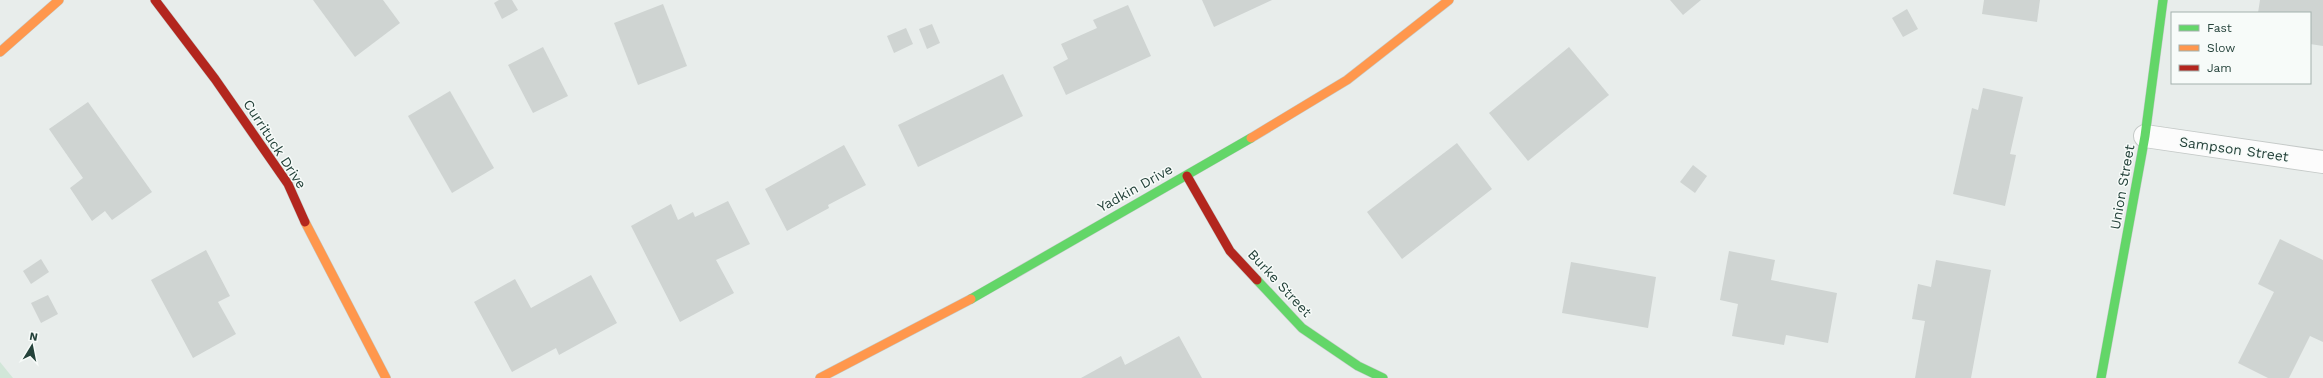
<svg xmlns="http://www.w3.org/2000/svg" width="2323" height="378" font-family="'Work Sans',sans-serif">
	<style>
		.green { fill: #d1e6d8 }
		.building { fill: #cfd4d2 }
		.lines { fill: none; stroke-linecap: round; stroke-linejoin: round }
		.street-casing { stroke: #c5cac8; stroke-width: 24 }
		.fast-casing { stroke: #c3cbc8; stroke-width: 10 }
		.slow-casing { stroke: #c3cbc8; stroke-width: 10 }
		.jam-casing { stroke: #c3cbc8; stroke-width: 10 }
		.street { stroke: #fcfcfc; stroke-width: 22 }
		.fast { stroke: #63d668; stroke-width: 9 }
		.slow { stroke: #ff974d; stroke-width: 9 }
		.jam { stroke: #b3261e; stroke-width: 9 }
		.labels { text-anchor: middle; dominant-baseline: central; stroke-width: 3; stroke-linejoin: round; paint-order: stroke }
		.street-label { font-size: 14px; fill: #24423a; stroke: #f7fbf9 }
	</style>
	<rect width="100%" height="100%" fill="#e8edeb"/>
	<polygon class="green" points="0,362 13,378 0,378"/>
	<g class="building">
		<polygon points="313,0 383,0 400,23 355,57"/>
		<polygon points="499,0 512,0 518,10 502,19 494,3"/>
		<polygon points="1202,0 1272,0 1214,27"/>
		<polygon points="1670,0 1701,0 1683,15"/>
		<polygon points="1984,0 2040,0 2037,22 1982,14"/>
		<polygon points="2260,0 2323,0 2323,46 2310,44 2310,13 2258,13"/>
		<polygon points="663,4 687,66 638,85 614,23"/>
		<polygon points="1128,5 1151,56 1066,95 1053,67 1068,59 1061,44 1097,28 1093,20"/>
		<polygon points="1907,9 1918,29 1903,37 1892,18"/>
		<polygon points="932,24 940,43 927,49 919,29"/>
		<polygon points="906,28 913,44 894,53 887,36"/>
		<polygon points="543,47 568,96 533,113 508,65"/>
		<polygon points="1569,47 1609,95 1528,161 1489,113"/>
		<polygon points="1003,74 1023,116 918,167 898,125"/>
		<polygon points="1983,88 2023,97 2010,154 2016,155 2005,206 1953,194 1972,108 1978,110"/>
		<polygon points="450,91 494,168 452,193 408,116"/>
		<polygon points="88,102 152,192 112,220 105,211 92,221 70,188 83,178 49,129"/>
		<polygon points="1457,143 1492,189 1402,259 1367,212"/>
		<polygon points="844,145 866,185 828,205 829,208 787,231 765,189"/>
		<polygon points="1693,165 1707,176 1695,193 1680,182"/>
		<polygon points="728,201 750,244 716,260 734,293 680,322 631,226 671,204 678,220 693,212 695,217"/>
		<polygon points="2280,239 2323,260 2323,342 2310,336 2289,378 2268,378 2238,363 2274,292 2258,284"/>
		<polygon points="206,250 230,296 218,302 236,334 193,358 151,280"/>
		<polygon points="1729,251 1775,260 1771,280 1837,293 1828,343 1786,335 1784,345 1732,336 1738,304 1720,300"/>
		<polygon points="41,259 49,272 31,284 23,271"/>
		<polygon points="1936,260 1991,270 1971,378 1915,378 1925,321 1912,319 1918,284 1931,287"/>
		<polygon points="1571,262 1656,277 1648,328 1562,313"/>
		<polygon points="591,275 617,323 559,355 556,348 512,372 474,302 515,279 531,308"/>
		<polygon points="48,295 58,314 41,323 31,303"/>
		<polygon points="1179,336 1202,378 1081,378 1121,356 1125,365"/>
	</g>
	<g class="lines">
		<defs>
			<polyline id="street" points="2145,136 2323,162"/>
			<g id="fast">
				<polyline points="1257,280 1302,328 1358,366 1383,378"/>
				<polyline points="971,299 1251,138"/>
				<polyline points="2101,378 2145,136 2163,0"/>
			</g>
			<g id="slow">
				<polyline points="0,52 59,0"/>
				<polyline points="1251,138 1347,80 1449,0"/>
				<polyline points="305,222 386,378"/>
				<polyline points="820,378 971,299"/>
			</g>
			<g id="jam">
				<polyline points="155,0 215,79 288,184 305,222"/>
				<polyline points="1187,176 1230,251 1257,280"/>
			</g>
		</defs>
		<use href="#street" class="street-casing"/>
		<use href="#fast" class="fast-casing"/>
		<use href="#slow" class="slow-casing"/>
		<use href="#jam" class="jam-casing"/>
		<use href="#street" class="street"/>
		<use href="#fast" class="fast"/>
		<use href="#slow" class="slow"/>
		<use href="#jam" class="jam"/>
	</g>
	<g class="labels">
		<g class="street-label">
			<text transform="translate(275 144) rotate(57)">Currituck Drive</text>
			<text transform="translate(2234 149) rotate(8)">Sampson Street</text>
			<text transform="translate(2122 187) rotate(-80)">Union Street</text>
			<text transform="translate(1135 188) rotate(-29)">Yadkin Drive</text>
			<text transform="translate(1280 283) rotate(47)">Burke Street</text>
		</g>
	</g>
	<rect x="2171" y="12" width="140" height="72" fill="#f7fbf9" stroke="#a3b1ad"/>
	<rect x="2179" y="25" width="20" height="6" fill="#63d668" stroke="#a3b1ad"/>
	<text x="2207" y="32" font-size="12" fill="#24423a">Fast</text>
	<rect x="2179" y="45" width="20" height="6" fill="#ff974d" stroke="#a3b1ad"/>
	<text x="2207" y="52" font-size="12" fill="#24423a">Slow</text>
	<rect x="2179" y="65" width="20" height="6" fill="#b3261e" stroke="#a3b1ad"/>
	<text x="2207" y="72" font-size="12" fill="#24423a">Jam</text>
	<g transform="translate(32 346) rotate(10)" stroke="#f7fbf9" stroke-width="3" paint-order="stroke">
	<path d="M0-3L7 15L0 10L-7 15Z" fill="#24423a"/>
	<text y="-6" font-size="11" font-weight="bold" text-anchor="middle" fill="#24423a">N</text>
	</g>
</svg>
